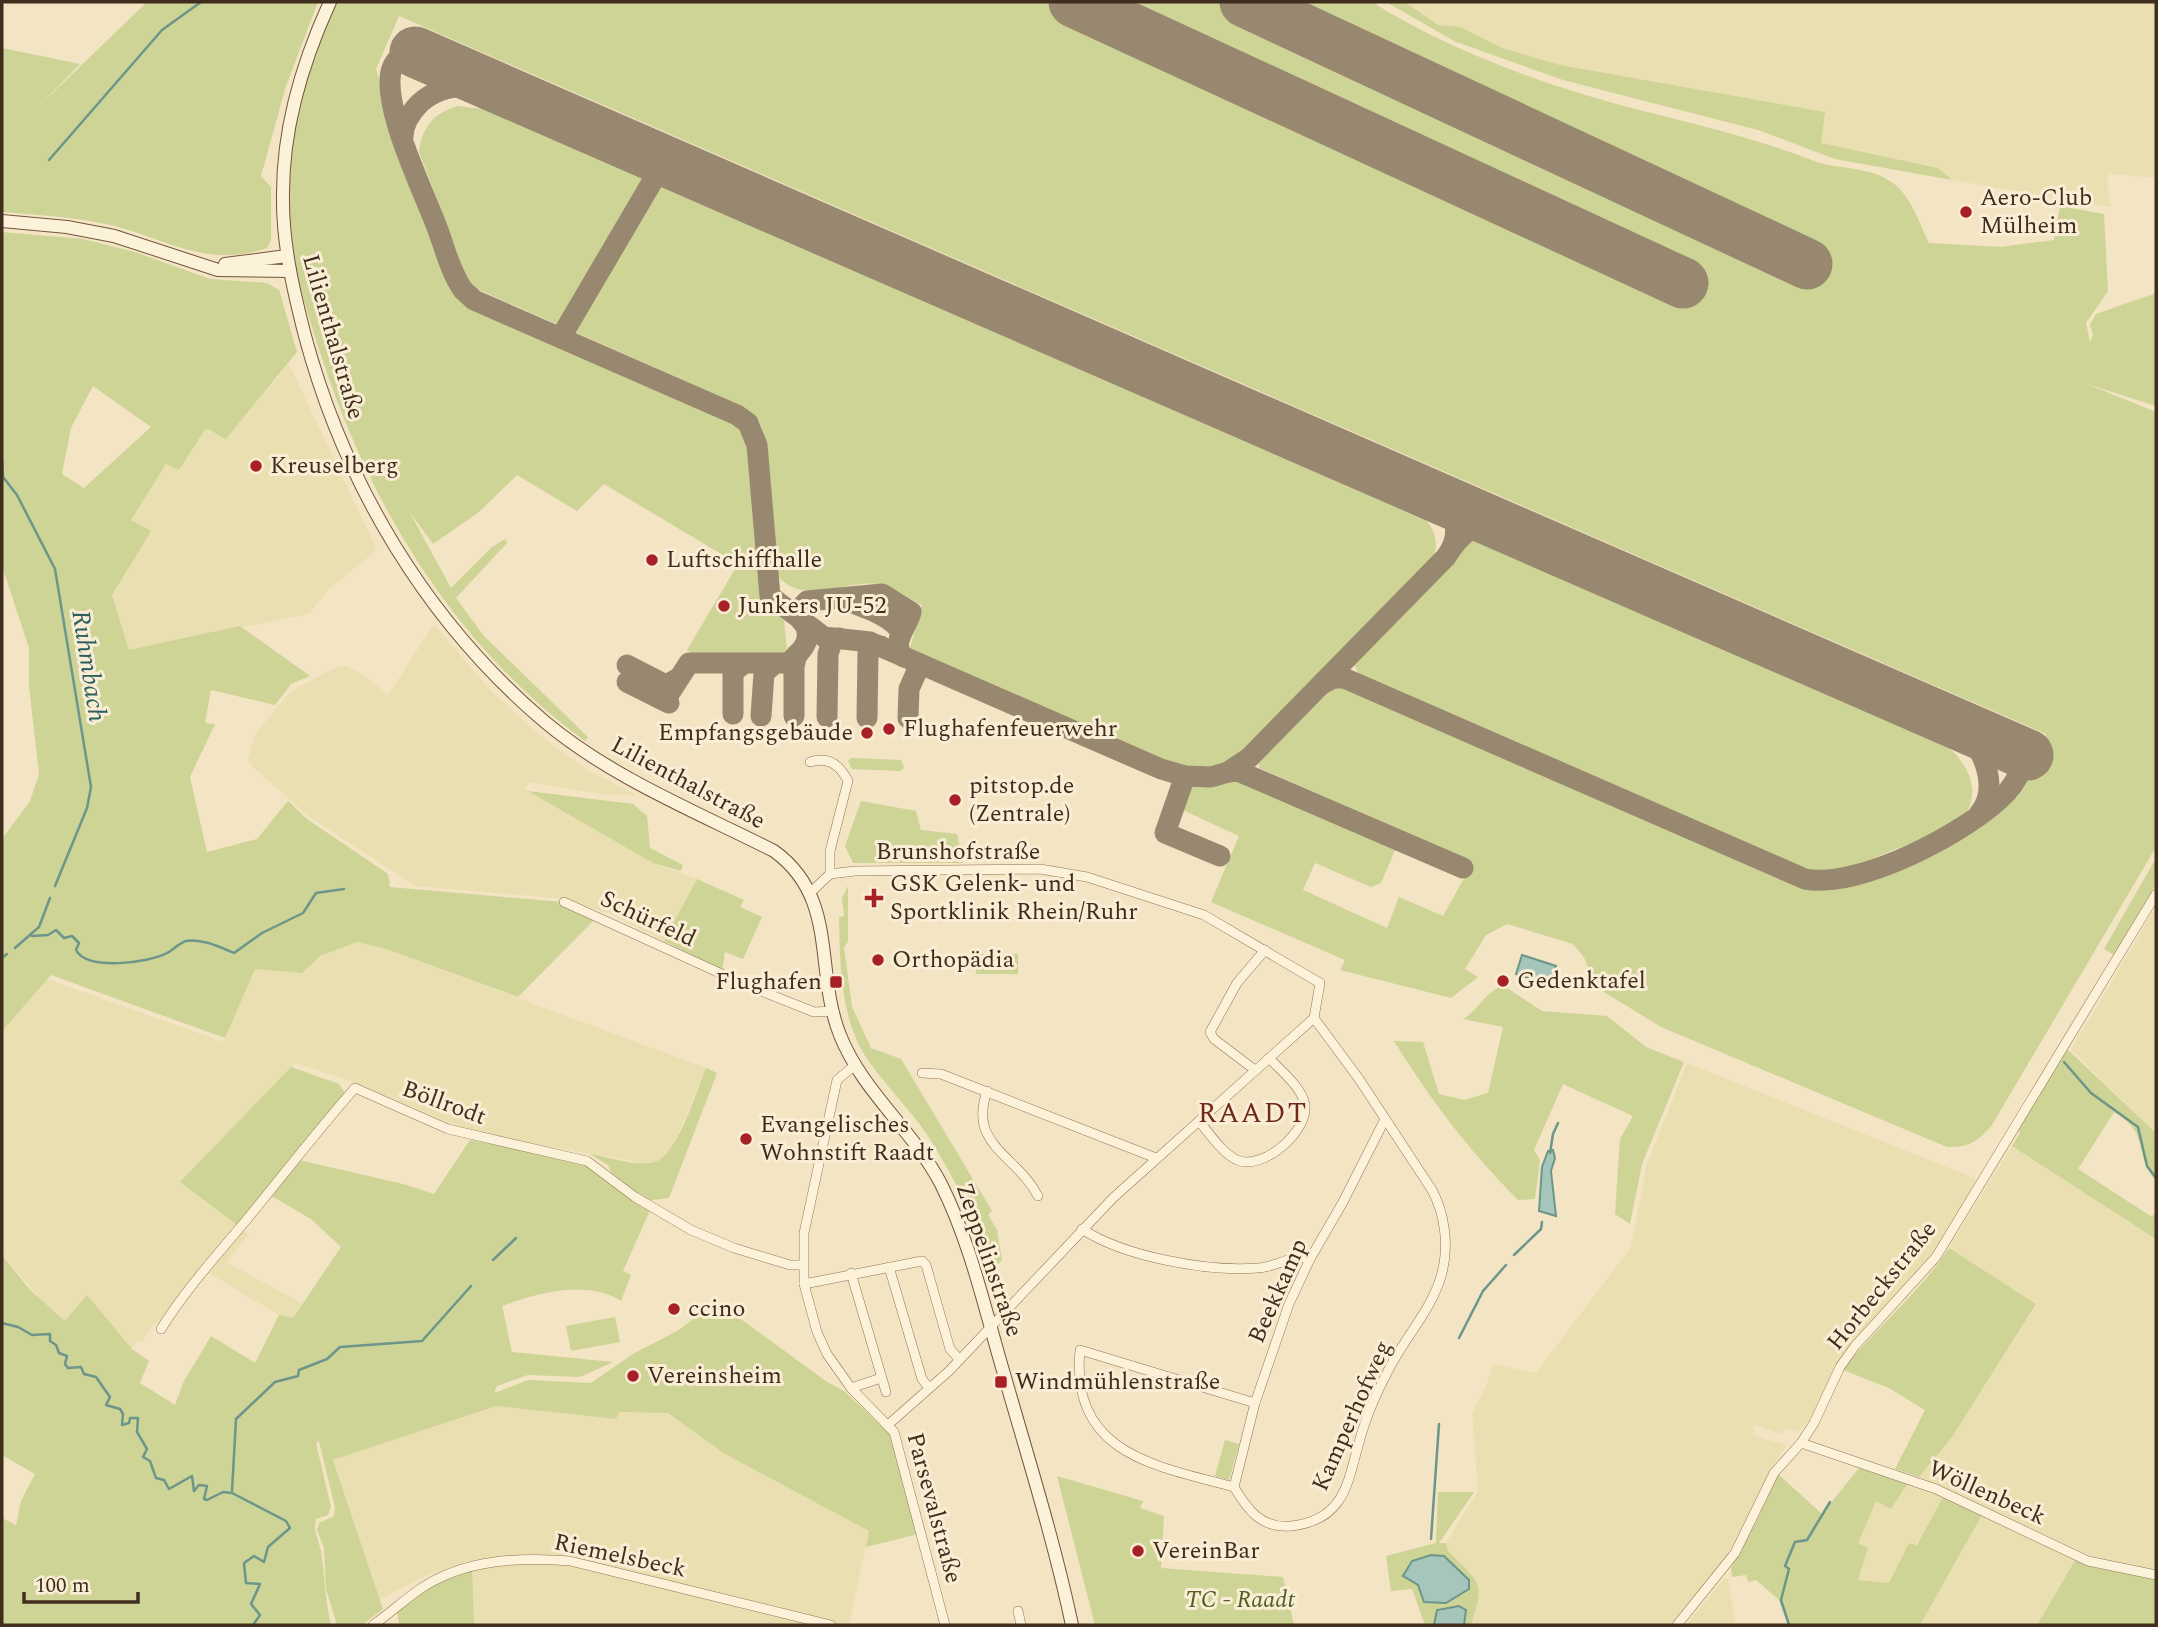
<svg xmlns="http://www.w3.org/2000/svg" width="2158" height="1627" font-family="Spectral,serif">
	<style>
		.farmland { fill: #eadfb0 }
		.green { fill: #ced396; fill-rule: evenodd }
		.water { fill: #a6c6bc; stroke: #6c968a; stroke-width: 2 }
		.lines { fill: none; stroke-linecap: round; stroke-linejoin: round }
		.stream { stroke: #6c968a; stroke-width: 2.5 }
		.taxiway { stroke: #998870; stroke-width: 21 }
		.runway { stroke: #998870; stroke-width: 51 }
		.street-casing { stroke: #917458; stroke-width: 10 }
		.secondary-casing { stroke: #72553b; stroke-width: 14 }
		.street { stroke: #fcf1d9; stroke-width: 9 }
		.secondary { stroke: #fcf1d9; stroke-width: 12 }
		.poi-dot { fill: #a72025; stroke: #f9eed5; stroke-width: 2.5 }
		.labels { text-anchor: middle; dominant-baseline: central; stroke-width: 6; stroke-linejoin: round; paint-order: stroke }
		.poi-label { font-size: 24px; fill: #3f2d1d; stroke: #f9eed5; text-anchor: start }
		.street-label { font-size: 24px; fill: #3f2d1d; stroke: #f9eed5 }
		.park-label { font-size: 24px; font-style: italic; fill: #505e22; stroke: #f9eed5 }
		.water-label { font-size: 26px; font-style: italic; fill: #2b605b; stroke: #f9eed5 }
		.quarter-label { font-size: 28px; letter-spacing: 2px; fill: #712818; stroke: #f9eed5 }
	</style>
	<rect width="100%" height="100%" fill="#f3e4c4"/>
	<g class="farmland">
		<polygon points="1405,2 2156,2 2156,178 2110,174 2107,179 2111,207 1952,180 1938,168 1821,143 1824,112 1560,65 1502,48 1460,27 1438,25"/>
		<polygon points="289,364 377,550 329,589 309,614 129,650 112,595 150,531 131,520 166,464 179,470 206,428 226,439"/>
		<polygon points="434,624 490,690 538,734 589,771 636,795 600,794 530,782 525,789 653,863 697,879 664,941 611,914 565,899 416,886 308,816 250,764 248,759 256,733 291,691 335,668 346,666 361,673 388,695"/>
		<polygon points="2156,907 2156,1133 2071,1050"/>
		<polygon points="357,942 386,949 706,1068 671,1151 657,1162 643,1163 473,1133 359,1084 295,1063 181,1182 249,1235 226,1262 303,1304 293,1318 279,1315 209,1273 197,1275 165,1317 152,1326 142,1342 138,1340 132,1349 87,1296 66,1322 46,1306 2,1254 2,1031 20,1007 47,979 223,1042 254,968 302,972 320,956"/>
		<polygon points="1687,1063 1974,1178 1977,1183 1935,1252 1844,1353 1813,1415 1798,1432 1785,1428 1781,1434 1755,1425 1753,1435 1786,1445 1769,1472 1736,1540 1718,1567 1669,1625 1471,1625 1479,1598 1473,1575 1447,1551 1446,1543 1478,1491 1472,1413 1486,1386 1493,1364 1536,1373 1631,1247 1646,1167"/>
		<polygon points="2012,1146 2156,1239 2156,1570 2099,1559 1919,1477 1952,1437 2036,1305 1949,1248"/>
		<polygon points="496,1406 616,1419 619,1412 668,1413 725,1454 869,1531 849,1625 474,1625 469,1561 425,1576 380,1599 333,1460"/>
		<polygon points="1908,1483 1943,1497 1916,1545 1909,1543 1889,1583 1858,1580 1868,1548 1858,1543 1876,1500 1902,1493"/>
		<polygon points="1982,1515 2076,1559 2037,1625 1920,1625"/>
		<polygon points="1724,1579 1728,1579 1736,1625 1686,1625"/>
	</g>
	<g class="green">
		<path d="M147 2H318L286 86 261 176 271 187V240L267 248C209 268 170 241 115 226 78 217 39 215 2 212V48L80 64 37 108Z"/>
		<path d="M337 2H1372C1431 39 1494 65 1560 87 1644 115 1731 128 1814 161 1839 170 1867 166 1890 181 1910 193 1919 223 1929 243L2000 247 2054 240 2060 206 2104 214 2108 291 2086 323 2090 342 2093 335 2090 325 2096 314 2156 293V406L2087 384 2156 412V847L1992 1125C1979 1141 1968 1148 1947 1147L1661 1027 1604 992 1593 981 1584 957 1573 944 1507 924 1486 935 1465 969 1478 977 1451 998 1340 970 1345 960 1211 902 1239 836 1183 810 1192 787 1198 784 1239 780 1396 848 1381 883 1371 887 1315 863 1303 890 1387 928 1399 897 1443 916 1473 862 1259 768 1258 761 1328 689 1345 687 1801 887C1810 889 1818 891 1827 891 1874 886 1986 833 2016 796 2030 778 2037 755 2046 734L399 16 376 69 403 162 452 288 465 304 730 420 740 429 747 444 760 594 784 620 787 650 777 658 696 656 687 650 738 564 604 484 577 511 517 475 479 512 433 544 409 511 451 588 492 547 505 539 507 543 456 598 484 636 588 737 585 741C455 646 370 506 321 355 306 309 290 260 289 211 288 138 305 67 337 2Z"/>
		<polygon points="1386,2 1405,2 1438,25 1460,27 1502,48 1560,65 1825,112 1821,143 1938,168 1952,180 1835,159 1758,130 1563,80 1456,42"/>
		<path d="M457 106 484 109 1427 521C1437 535 1439 547 1431 563L1255 741 1229 760 1215 768 1192 769 1165 763 909 651 922 605C910 599 892 586 879 584 844 579 803 608 776 574L766 439 759 421 744 407 475 288 468 281 419 152C422 127 434 113 457 106Z"/>
		<path d="M2 232 83 239 135 252 210 279 267 283 279 290 297 352 226 439 206 428 179 470 166 464 131 520 151 531 112 595 129 650 240 626 310 676 291 684 275 705 211 690 205 723 215 724 190 777 207 852 257 839 288 801 307 819 388 874 390 887 563 902 596 918 518 997 386 949 357 942 320 956 302 973 255 969 225 1038 51 975 2 1031V839L30 801 39 774 29 686V648L2 566ZM93 386 151 427 84 488 62 474 71 428Z"/>
		<path d="M1472 540 1948 747C1974 769 1985 806 1951 827 1935 837 1914 842 1896 849 1868 860 1840 877 1809 872L1359 674 1353 663Z"/>
		<polygon points="851,758 901,760 904,768 900,771 852,769 848,761"/>
		<polygon points="528,791 633,804 647,816 650,848 683,865 681,871 653,863"/>
		<polygon points="861,801 916,811 921,830 957,834 963,863 853,863 845,846"/>
		<polygon points="2156,858 2156,884 2114,955 2104,949"/>
		<polygon points="697,879 744,900 740,907 762,917 743,959 725,952 722,971 664,941"/>
		<path d="M848 886V942L844 947 852 1007 871 1048 901 1059 992 1211 988 1215 997 1230 1002 1260 996 1266C974 1221 954 1175 926 1133 908 1107 884 1084 866 1057 840 1018 840 962 839 917L844 916 842 898Z"/>
		<rect x="976" y="954" width="42" height="20"/>
		<path d="M1504 986 1542 1011 1607 1016 1646 1047 1684 1062 1642 1164 1630 1224 1615 1214 1620 1139 1633 1116 1563 1084 1534 1150 1540 1160 1535 1199 1518 1200C1466 1147 1433 1103 1394 1041L1423 1042 1439 1094 1464 1100 1488 1093 1503 1027 1463 1019C1478 1011 1487 989 1504 986Z"/>
		<path d="M2067 1049 2156 1133V1181C2133 1155 2151 1133 2114 1112L2078 1169 2152 1217 2156 1210V1239L2012 1146 2020 1133 2018 1131Z"/>
		<polygon points="291,1067 339,1084 345,1093 237,1225 180,1182"/>
		<path d="M706 1068 717 1073 669 1198 646 1201 611 1172 608 1165 590 1154C609 1157 635 1167 655 1162 677 1156 697 1090 706 1068Z"/>
		<path d="M470 1140 578 1161 589 1165 650 1210 623 1271 631 1275 621 1301C587 1279 537 1293 502 1306L512 1352 613 1362 580 1377 528 1375 497 1386 494 1393 528 1380 591 1383 633 1354 679 1330 716 1301 827 1382 844 1391 890 1434 918 1534 866 1547 869 1531 725 1454 668 1413 619 1412 616 1419 496 1406 333 1460 383 1609 362 1625H337L326 1589 324 1548 317 1530 319 1523 334 1516 335 1508 319 1441 316 1443 331 1507 328 1515 316 1519C313 1533 319 1539 321 1552 325 1577 325 1599 331 1625H2V1518L16 1525 21 1501 35 1474 2 1455V1255L30 1290 65 1321 87 1295 132 1349 149 1361 140 1383 175 1405 184 1381 211 1336 255 1363 279 1315 293 1318 341 1247 311 1219 270 1195 299 1160 403 1184 434 1194Z"/>
		<path d="M1949 1248 2036 1304 1952 1437 1919 1477 1895 1469 1925 1410 1889 1388 1843 1370C1876 1328 1919 1293 1949 1248Z"/>
		<polygon points="615,1317 620,1342 571,1351 566,1326"/>
		<polygon points="1225,1440 1239,1444 1229,1480 1215,1476"/>
		<polygon points="1859,1468 1908,1483 1891,1509 1876,1501 1858,1543 1868,1548 1858,1580 1889,1583 1909,1543 1917,1545 1943,1497 1982,1515 1920,1625 1788,1625 1779,1600 1756,1580 1748,1582 1746,1575 1732,1577 1731,1568 1755,1524 1778,1474 1822,1514"/>
		<polygon points="1057,1476 1143,1501 1140,1508 1164,1516 1161,1568 1283,1577 1294,1625 1095,1625"/>
		<path d="M1438 1492H1474L1439 1543H1446C1447 1552 1452 1555 1458 1561 1485 1585 1481 1593 1471 1625H1425L1412 1589 1391 1591 1386 1556 1436 1543Z"/>
		<polygon points="2076,1559 2096,1568 2156,1579 2156,1625 2037,1625"/>
		<polygon points="472,1569 474,1625 399,1625 397,1611 421,1591"/>
	</g>
	<g class="water">
		<polygon points="1522,955 1556,966 1550,985 1516,974"/>
		<polygon points="1553,1150 1555,1158 1551,1171 1556,1216 1539,1211 1542,1167 1548,1151"/>
		<polygon points="1431,1555 1444,1556 1469,1580 1469,1589 1446,1603 1424,1602 1418,1585 1403,1576 1412,1561"/>
		<polygon points="1459,1606 1466,1610 1464,1625 1434,1625 1437,1610"/>
	</g>
	<g class="lines">
		<g class="stream">
			<polyline points="49,160 162,30 201,2"/>
			<polyline points="2,459 3,477 17,495 55,569 91,787 87,808 55,886"/>
			<path d="M32 936 48 935 56 930 64 938 72 936 79 943 76 950C87 971 148 963 167 953 173 950 179 943 186 941 201 938 220 947 234 953L262 933 303 913 316 893 344 889"/>
			<polyline points="15,948 39,927 50,898"/>
			<polyline points="2,958 7,954"/>
			<polyline points="2064,1062 2091,1093 2138,1127 2147,1166 2156,1178"/>
			<polyline points="1550,1153 1553,1134 1558,1123"/>
			<polyline points="1514,1255 1541,1229 1542,1222"/>
			<polyline points="493,1260 516,1238"/>
			<polyline points="2,1323 18,1327 32,1335 50,1334 50,1341 56,1345 59,1353 67,1356 65,1364 68,1368 81,1367 84,1374 96,1377 110,1397 106,1405 120,1409 123,1414 122,1425 129,1423 130,1418 138,1418 137,1432 147,1449 143,1457 150,1461 156,1478 164,1480 169,1489 192,1476 194,1491 199,1485 207,1486 204,1499 207,1500 223,1492 232,1493 286,1521 290,1528 268,1547 264,1562 254,1556 244,1563 246,1583 260,1584 251,1604 260,1615 253,1625"/>
			<polyline points="1459,1338 1483,1291 1506,1265"/>
			<polyline points="232,1491 236,1419 275,1382 298,1376 299,1370 327,1359 340,1347 422,1341 471,1286"/>
			<polyline points="1431,1539 1439,1424"/>
			<polyline points="1789,1625 1781,1600 1789,1569 1785,1566 1795,1542 1807,1540 1830,1502"/>
		</g>
		<g class="taxiway">
			<path d="M415 52C399 51 390 66 390 80 389 122 423 190 438 230 445 249 451 273 463 290L474 300 737 415 748 423 757 445 770 596 824 637 870 642 1161 769 1185 776 1211 777 1228 772 1249 758 1446 557C1463 534 1457 509 1433 495"/>
			<path d="M403 137C403 124 410 113 420 103 449 77 487 86 520 98"/>
			<polyline points="561,337 665,160"/>
			<path d="M1452 548C1464 531 1480 519 1502 525"/>
			<path d="M841 600C859 604 889 615 900 630V637"/>
			<path d="M802 622 799 610 807 601 882 594 911 612C908 627 889 644 904 657"/>
			<polyline points="627,665 666,685 677,679"/>
			<polyline points="627,682 669,703"/>
			<path d="M1324 683 1333 678H1344L1805 879C1858 890 1971 831 2007 792 2017 781 2022 768 2028 755"/>
			<path d="M657 697 669 694 689 663H788C800 653 813 641 805 625"/>
			<polyline points="733,714 733,672 742,665"/>
			<polyline points="761,716 764,673 773,665"/>
			<polyline points="794,716 794,666 797,654"/>
			<polyline points="827,717 828,654 832,642 839,638"/>
			<polyline points="867,718 868,653 874,646 881,646"/>
			<polyline points="908,718 909,689 920,664"/>
			<path d="M1956 723C1981 740 2002 788 1979 814"/>
			<polyline points="1228,772 1238,771 1463,868"/>
			<polyline points="1185,776 1165,833 1220,856"/>
		</g>
		<g class="runway">
			<polyline points="1074,2 1683,283"/>
			<polyline points="1245,2 1807,264"/>
			<polyline points="415,52 2028,755"/>
		</g>
		<defs>
			<g id="street">
				<path d="M810 762C828 756 840 765 848 781L830 851V874"/>
				<polyline points="811,892 830,874 855,871 1040,869 1087,877 1204,915 1320,983 1314,1018 1113,1198 949,1371 889,1424"/>
				<polyline points="564,902 746,985 814,1012 834,1011"/>
				<polyline points="855,1065 837,1080 804,1233 804,1284 817,1332 827,1354 851,1388 894,1432 945,1625"/>
				<polyline points="1255,1070 1214,1039 1210,1032 1237,983 1265,950"/>
				<polyline points="922,1073 941,1074 1156,1158"/>
				<path d="M987 1091C968 1146 1016 1154 1038 1196"/>
				<path d="M1199 1121C1209 1133 1222 1153 1237 1160 1263 1171 1308 1132 1305 1105 1302 1087 1280 1070 1269 1058"/>
				<path d="M1082 1229C1124 1257 1209 1272 1258 1268 1277 1267 1291 1254 1310 1259"/>
				<polyline points="889,1267 922,1379 929,1388"/>
				<polyline points="851,1273 886,1392"/>
				<polyline points="804,1284 922,1261 926,1265 950,1349 959,1359"/>
				<path d="M161 1329C186 1289 218 1254 248 1218 284 1174 318 1130 355 1088L448 1129 587 1161 635 1197 691 1230 734 1248 790 1265H802"/>
				<polyline points="851,1388 881,1378"/>
				<path d="M1255 1403 1080 1350C1070 1455 1157 1466 1234 1487 1247 1509 1261 1529 1291 1526 1350 1520 1348 1474 1363 1429 1369 1410 1377 1392 1386 1375 1402 1340 1432 1311 1442 1273 1449 1246 1445 1214 1432 1190L1359 1079 1314 1018"/>
				<polyline points="1801,1443 1936,1489 2088,1561 2156,1575"/>
				<polyline points="1234,1487 1255,1403 1289,1304 1310,1259 1343,1202 1384,1121"/>
				<polyline points="1018,1611 1021,1625"/>
				<path d="M373 1625C389 1614 404 1600 420 1589 464 1559 520 1557 570 1561L831 1625"/>
				<polyline points="1677,1625 1735,1553 1774,1473 1801,1443 1814,1423 1840,1367 1855,1346 1936,1257 2156,894"/>
			</g>
			<g id="secondary">
				<path d="M330 2C303 61 283 127 283 193 282 242 293 289 305 336 345 485 427 622 545 722 612 778 697 812 774 851 839 898 814 970 840 1035 862 1091 913 1130 941 1184 971 1244 985 1310 1004 1374 1028 1458 1054 1540 1072 1625"/>
				<polyline points="2,221 67,227 114,236 218,270 290,271"/>
				<polyline points="225,264 287,256"/>
			</g>
		</defs>
		<use href="#street" class="street-casing"/>
		<use href="#secondary" class="secondary-casing"/>
		<use href="#street" class="street"/>
		<use href="#secondary" class="secondary"/>
	</g>
	<g class="poi-dot">
		<circle cx="1966" cy="212" r="7"/>
		<circle cx="256" cy="466" r="7"/>
		<circle cx="652" cy="560" r="7"/>
		<circle cx="724" cy="606" r="7"/>
		<circle cx="889" cy="729" r="7"/>
		<circle cx="867" cy="733" r="7"/>
		<circle cx="955" cy="800" r="7"/>
		<path d="M870.5 887.5h7v7h7v7h-7v7h-7v-7h-7v-7h7z"/>
		<circle cx="878" cy="960" r="7"/>
		<circle cx="1503" cy="981" r="7"/>
		<rect x="829" y="975" width="14" height="14" rx="3.5"/>
		<circle cx="746" cy="1139" r="7"/>
		<circle cx="674" cy="1309" r="7"/>
		<circle cx="633" cy="1376" r="7"/>
		<rect x="994" y="1375" width="14" height="14" rx="3.5"/>
		<circle cx="1138" cy="1551" r="7"/>
	</g>
	<g class="labels">
		<g class="poi-label">
			<text x="1980" y="198">Aero-Club<tspan x="1980" dy="28">Mülheim</tspan></text>
			<text x="270" y="466">Kreuselberg</text>
			<text x="666" y="560">Luftschiffhalle</text>
			<text x="738" y="606">Junkers JU-52</text>
			<text x="903" y="729">Flughafenfeuerwehr</text>
			<text x="853" y="733" text-anchor="end">Empfangsgebäude</text>
			<text x="969" y="786">pitstop.de<tspan x="969" dy="28">(Zentrale)</tspan></text>
			<text x="890" y="884">GSK Gelenk- und<tspan x="890" dy="28">Sportklinik Rhein/Ruhr</tspan></text>
			<text x="892" y="960">Orthopädia</text>
			<text x="1517" y="981">Gedenktafel</text>
			<text x="822" y="982" text-anchor="end">Flughafen</text>
			<text x="760" y="1125">Evangelisches<tspan x="760" dy="28">Wohnstift Raadt</tspan></text>
			<text x="688" y="1309">ccino</text>
			<text x="647" y="1376">Vereinsheim</text>
			<text x="1015" y="1382">Windmühlenstraße</text>
			<text x="1152" y="1551">VereinBar</text>
		</g>
		<g class="street-label">
			<text transform="translate(333 337) rotate(74)">Lilienthalstraße</text>
			<text transform="translate(688 783) rotate(28)">Lilienthalstraße</text>
			<text x="958" y="852">Brunshofstraße</text>
			<text transform="translate(648 919) rotate(25)">Schürfeld</text>
			<text transform="translate(444 1103) rotate(20)">Böllrodt</text>
			<text transform="translate(989 1260) rotate(71)">Zeppelinstraße</text>
			<text transform="translate(1882 1286) rotate(-51)">Horbeckstraße</text>
			<text transform="translate(1278 1291) rotate(-66)">Beekkamp</text>
			<text transform="translate(1352 1416) rotate(-66)">Kamperhofweg</text>
			<text transform="translate(1987 1493) rotate(24)">Wöllenbeck</text>
			<text transform="translate(934 1508) rotate(75)">Parsevalstraße</text>
			<text transform="translate(620 1556) rotate(12)">Riemelsbeck</text>
		</g>
		<g class="park-label">
			<text x="1240" y="1600">TC - Raadt</text>
		</g>
		<g class="water-label">
			<text transform="translate(89 666) rotate(81)">Ruhmbach</text>
		</g>
		<g class="quarter-label">
			<text x="1253" y="1113">RAADT</text>
		</g>
	</g>
	<rect width="2158" height="1627" fill="none" stroke="#3f2d1d" stroke-width="7"/>
	<path d="M24 1592v10h114v-10" fill="none" stroke="#3f2d1d" stroke-width="3.5"/>
	<text x="35" y="1592" font-size="21" fill="#3f2d1d" stroke="#f9eed5" stroke-width="5" paint-order="stroke">100 m</text>
</svg>
